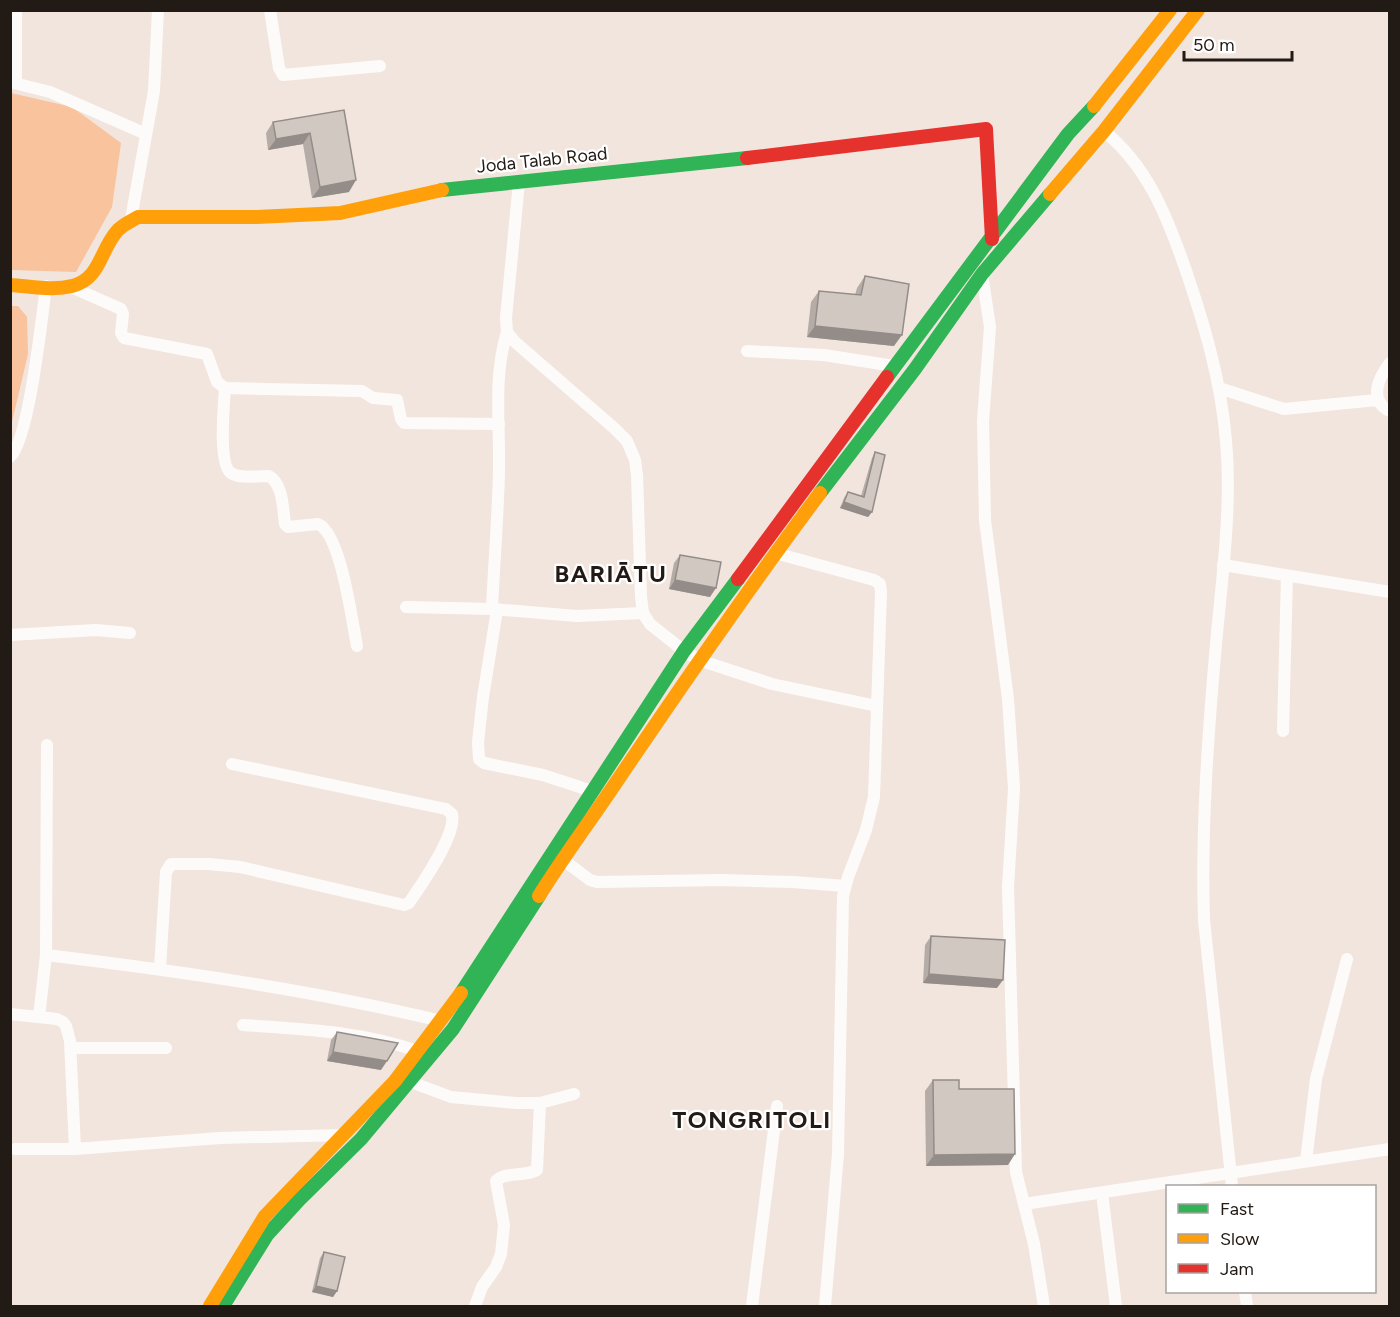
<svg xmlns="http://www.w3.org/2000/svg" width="1400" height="1317" font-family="Figtree,sans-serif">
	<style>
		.water { fill: #f8c39d }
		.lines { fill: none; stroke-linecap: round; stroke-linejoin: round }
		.street { stroke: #fdfbfa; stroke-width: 12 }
		.fast { stroke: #30b455; stroke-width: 14 }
		.slow { stroke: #ff9f0a; stroke-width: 14 }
		.jam { stroke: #e5322d; stroke-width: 14 }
		.wall { fill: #b5aca7 }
		.shaded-wall { fill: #938c88 }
		.building { fill: #d2c8c2; stroke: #938c88; stroke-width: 1.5 }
		.labels { text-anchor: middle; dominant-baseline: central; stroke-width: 4.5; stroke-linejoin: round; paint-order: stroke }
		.street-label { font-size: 18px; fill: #221a15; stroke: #fff }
		.district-label { font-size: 24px; font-weight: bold; letter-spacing: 1.5px; fill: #221a15; stroke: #fff }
	</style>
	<rect width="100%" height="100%" fill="#f2e5dd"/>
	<g class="water">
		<polygon points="11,93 72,107 121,143 112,207 76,272 11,270"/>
		<polygon points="11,306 18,306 27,317 28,354 11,426"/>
	</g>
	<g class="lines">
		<g class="street">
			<polyline points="270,10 279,68 283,75 380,66"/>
			<polyline points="10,82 50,92 146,134"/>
			<polyline points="16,82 16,10"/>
			<path d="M1104 131C1147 166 1166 214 1184 265 1204 323 1221 380 1226 441 1232 508 1222 577 1216 644 1208 734 1201 830 1204 920L1232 1186"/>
			<polyline points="519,182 506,318 507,332 514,341 614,428 627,441 635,460 637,475 641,597 643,613 650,624 684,651 699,660 772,684 877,706"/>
			<polyline points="131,219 154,91 158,10"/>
			<polyline points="982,274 990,327 983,421 985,520 1008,699 1014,788 1008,887 1016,1172 1034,1244 1044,1306"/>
			<polyline points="69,286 121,309 123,314 121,333 124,338 207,354 217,382 225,388 362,391 373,398 397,400 401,419 404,423 499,424"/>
			<polyline points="747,351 824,355 894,366"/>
			<path d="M1390 363C1378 378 1368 401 1390 411"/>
			<path d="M225 388C224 404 218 464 231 473 240 479 259 476 269 476 283 484 283 509 285 524L288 527 318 524C341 533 352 622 357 646"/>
			<polyline points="1219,388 1284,409 1377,400"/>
			<path d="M10 457C29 441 42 317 46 286"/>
			<polyline points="775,553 874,580 880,584 881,592 874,797 866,830 848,877 843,896 838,1154 825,1306"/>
			<polyline points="1223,565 1390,592"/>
			<polyline points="406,607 492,609 577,616 643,613"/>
			<path d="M492 609C494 563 498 517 499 470 500 424 493 377 507 332"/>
			<polyline points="497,610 483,697 478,742 479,759 484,763 543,775 592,791"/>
			<polyline points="10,635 96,630 130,633"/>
			<polyline points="1283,731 1287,576"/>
			<polyline points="562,859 590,880 597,882 721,880 793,882 845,886"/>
			<path d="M46 955C179 971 311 990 441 1021"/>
			<path d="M160 968 166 872 171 864H209L240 867 404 905 409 903C421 885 457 835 452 814L446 809 232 764"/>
			<polyline points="10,1014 57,1019 63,1022 66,1026 70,1041 75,1149 220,1138 343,1135"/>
			<polyline points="39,1017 46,955 47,745"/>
			<path d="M243 1025C302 1029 361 1031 417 1051"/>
			<polyline points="71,1048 166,1048"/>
			<polyline points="408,1081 451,1097 516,1103 540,1103 574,1094"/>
			<polyline points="15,1149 75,1149"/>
			<polyline points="1306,1161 1316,1079 1347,959"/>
			<polyline points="1102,1193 1116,1306"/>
			<polyline points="1024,1204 1390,1149"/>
			<polyline points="1245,1292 1247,1306"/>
			<path d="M475 1306 482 1287 496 1267 501 1254 504 1225 496 1181C505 1171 525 1177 537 1170L540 1103"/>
			<polyline points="752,1306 777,1106"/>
		</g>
		<g class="fast">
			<polyline points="442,190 747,158"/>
			<polyline points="887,377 1068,134 1094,106"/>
			<polyline points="820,493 915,369 982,274 1050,194"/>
			<polyline points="461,993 684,651 738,579"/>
			<polyline points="223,1306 267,1235 299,1200 361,1139 453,1029 539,896"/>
		</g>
		<g class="slow">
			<polyline points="1094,106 1170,10"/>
			<polyline points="1050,194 1104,131 1198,10"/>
			<path d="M10 285C30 286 52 291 72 286 101 279 100 249 118 230 124 224 131 221 138 217H257L340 213 442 190"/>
			<path d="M539 896C562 859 588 824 613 787 680 688 748 589 820 493"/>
			<polyline points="210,1306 265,1216 395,1081 461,993"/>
		</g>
		<g class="jam">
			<polyline points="747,158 986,129 992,239"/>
			<polyline points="738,579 887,377"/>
		</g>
	</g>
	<g class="wall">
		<polygon points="344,110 349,192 312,198 303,144 268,150 266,133 273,122"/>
		<polygon points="865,276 894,346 807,337 811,302 819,291 855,295 857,288"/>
		<polygon points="875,452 872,512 868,517 840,508 844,498 848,492 861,496 872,458"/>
		<polygon points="680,555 710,597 669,589 674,563"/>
		<polygon points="931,936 997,988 923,983 925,945"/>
		<polygon points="337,1032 381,1070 327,1061 331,1040"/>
		<polygon points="933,1080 959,1089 1008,1165 926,1166 925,1091"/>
		<polygon points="324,1252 337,1291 333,1297 312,1292 320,1258"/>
	</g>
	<g class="shaded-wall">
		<polygon points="310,133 303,144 268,150 276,139"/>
		<polygon points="356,180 349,192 312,198 320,187"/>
		<polygon points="815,326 902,335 894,346 807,337"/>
		<polygon points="844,502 872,512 868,517 840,508"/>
		<polygon points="675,580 716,588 710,597 669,589"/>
		<polygon points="929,974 1003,980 997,988 923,983"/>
		<polygon points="333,1052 387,1061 381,1070 327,1061"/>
		<polygon points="1015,1154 1008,1165 926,1166 934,1155"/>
		<polygon points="316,1286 337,1291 333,1297 312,1292"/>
	</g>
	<g class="building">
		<polygon points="344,110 356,180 320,187 310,133 276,139 273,122"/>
		<polygon points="865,276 909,284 902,335 815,326 819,291 861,295"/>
		<polygon points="875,452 885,455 872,512 844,502 848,492 864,497"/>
		<polygon points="680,555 721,562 716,588 675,580"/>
		<polygon points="931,936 1005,940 1003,980 929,974"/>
		<polygon points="337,1032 398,1043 387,1061 333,1052"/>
		<polygon points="933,1080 959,1080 959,1089 1014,1089 1015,1154 934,1155"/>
		<polygon points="324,1252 345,1257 337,1291 316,1286"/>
	</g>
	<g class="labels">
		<g class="street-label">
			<text transform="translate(542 160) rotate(-6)">Joda Talab Road</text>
		</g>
		<g class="district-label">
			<text x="611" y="573">BARIĀTU</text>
			<text x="752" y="1119">TONGRITOLI</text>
		</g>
	</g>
	<rect width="1400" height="1317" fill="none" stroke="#221a15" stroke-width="24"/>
	<rect x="1166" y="1185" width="210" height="108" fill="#ffffff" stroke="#a7a3a1" stroke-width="1.5"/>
	<rect x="1178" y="1204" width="30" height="9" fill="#30b455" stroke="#a7a3a1" stroke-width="1.5"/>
	<text x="1220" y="1215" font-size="18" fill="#221a15">Fast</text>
	<rect x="1178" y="1234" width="30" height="9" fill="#ff9f0a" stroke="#a7a3a1" stroke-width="1.5"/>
	<text x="1220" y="1245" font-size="18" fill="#221a15">Slow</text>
	<rect x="1178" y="1264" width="30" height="9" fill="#e5322d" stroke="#a7a3a1" stroke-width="1.5"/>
	<text x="1220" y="1275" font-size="18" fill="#221a15">Jam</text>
	<path d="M1184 51v9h108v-9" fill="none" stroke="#221a15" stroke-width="3"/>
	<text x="1193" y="51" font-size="18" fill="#221a15" stroke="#ffffff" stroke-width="4.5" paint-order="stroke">50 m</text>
</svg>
